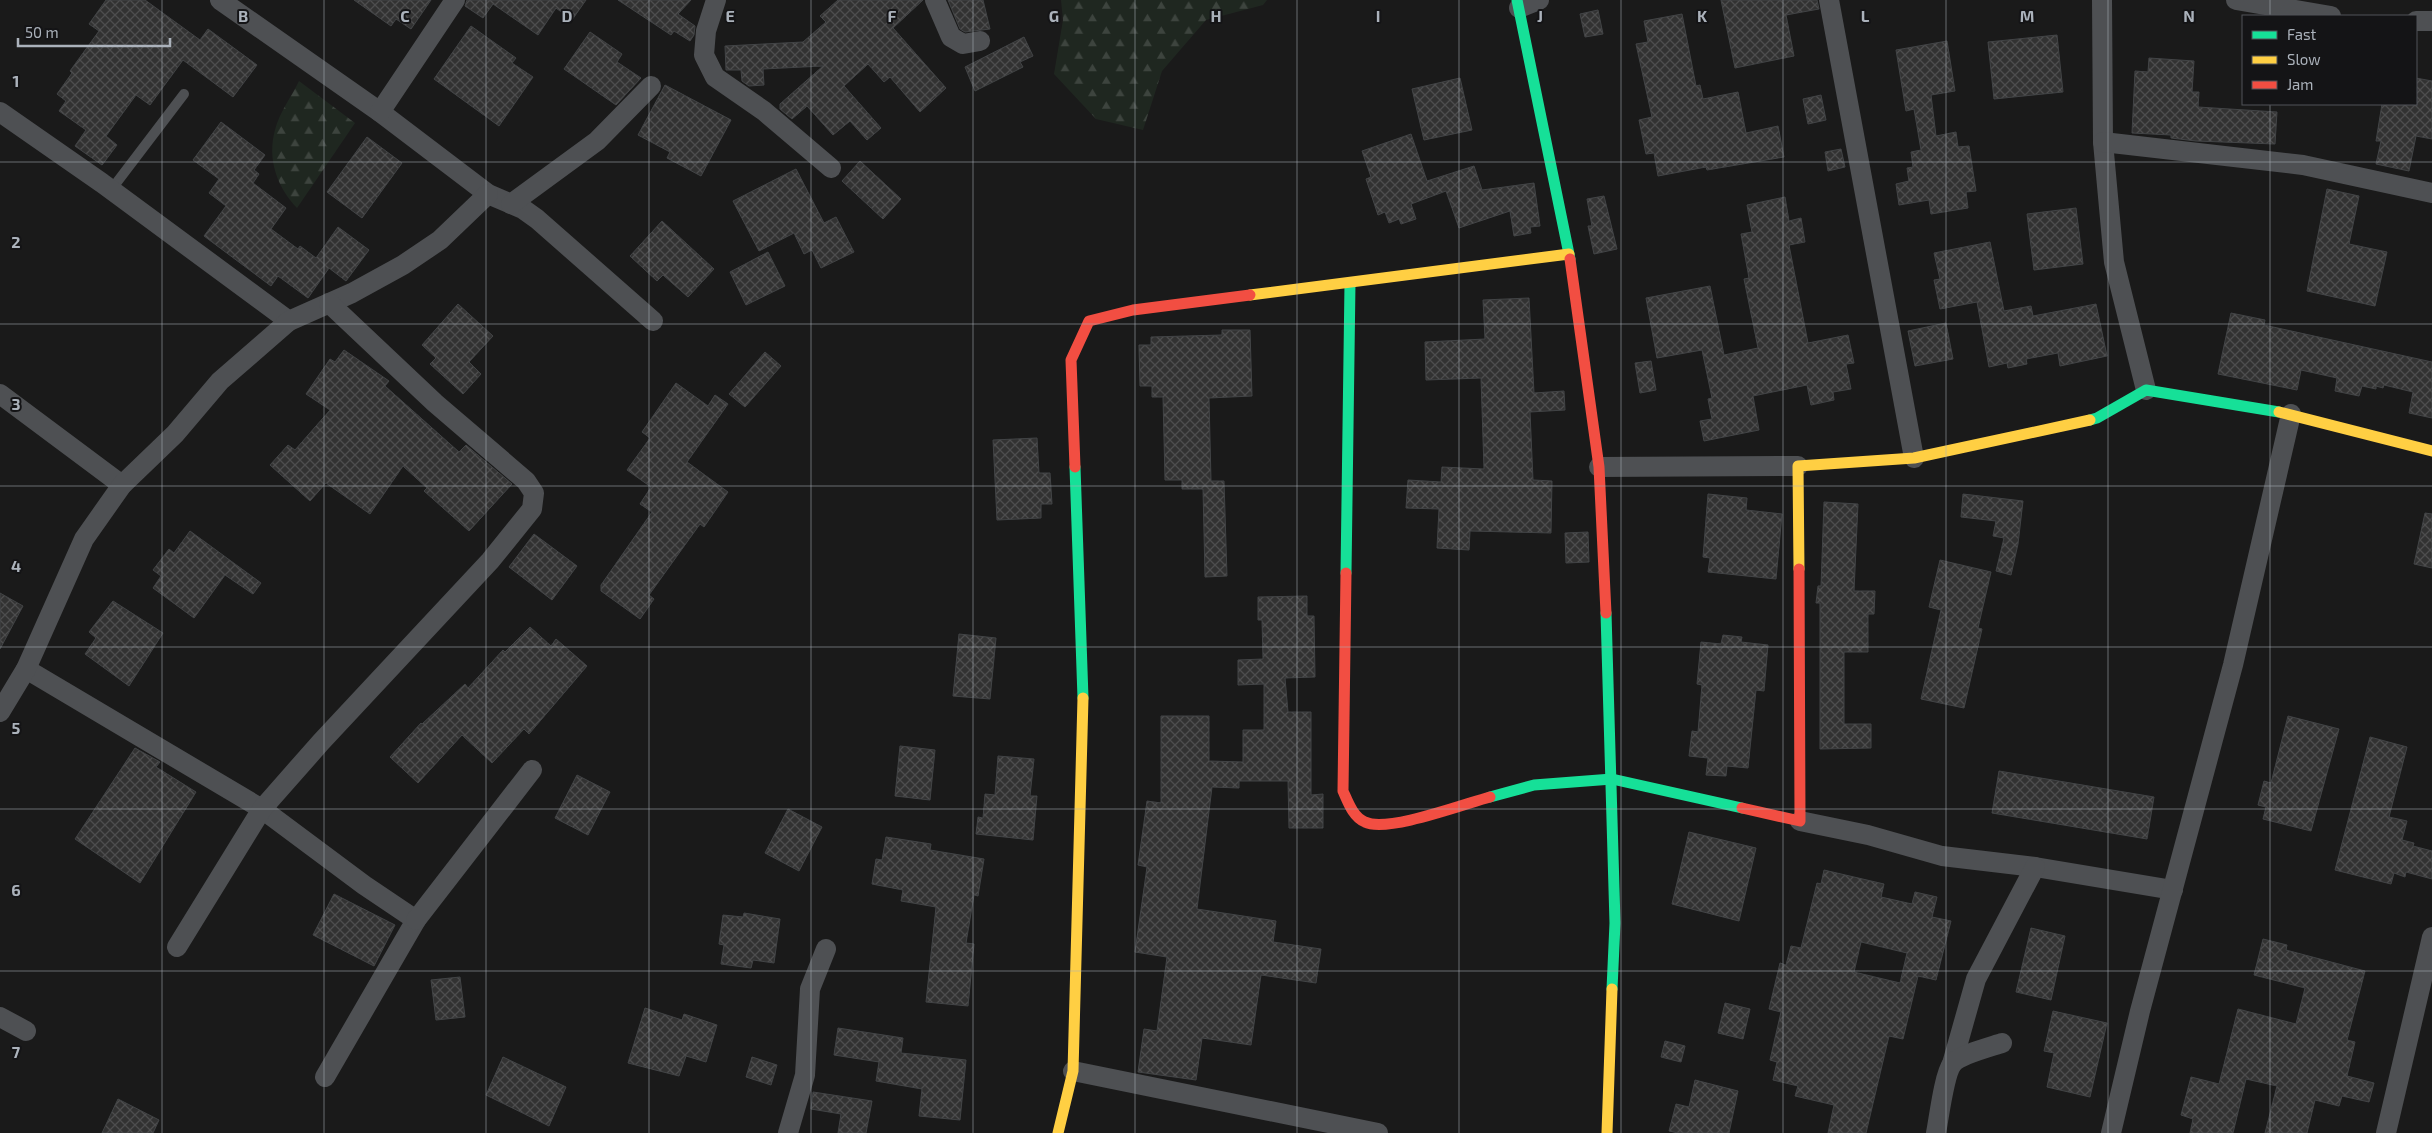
<svg xmlns="http://www.w3.org/2000/svg" width="2432" height="1133" font-family="'Exo 2',sans-serif">
	<style>
		.forest { fill: url(#forest-firs) }
		.building { fill: url(#building-cross-hatch); stroke: #424446; fill-rule: evenodd }
		.lines { fill: none; stroke-linecap: round; stroke-linejoin: round }
		.lane { stroke: #4e5053; stroke-width: 10 }
		.street { stroke: #4e5053; stroke-width: 20 }
		.fast { stroke: #16e098; stroke-width: 11 }
		.slow { stroke: #ffcf43; stroke-width: 11 }
		.jam { stroke: #f24e42; stroke-width: 11 }
		.grid { fill: none; stroke: #abb2bb; stroke-width: 1; stroke-opacity: 0.55 }
		.grid-label { font-size: 16px; text-anchor: middle; font-weight: bold; fill: #abb2bb; stroke: #141416; stroke-width: 4; stroke-linejoin: round; paint-order: stroke }
	</style>
	<defs>
		<pattern id="forest-firs" width="22" height="20" patternUnits="userSpaceOnUse" patternTransform="scale(1.25)"><rect width="22" height="20" fill="#1f2720"/><path d="M5 1l3.5 6h-7zM16 11l3.5 6h-7z" fill="#3d443e"/></pattern>
		<pattern id="building-cross-hatch" width="8" height="8" patternUnits="userSpaceOnUse" patternTransform="scale(1.25)"><rect width="8" height="8" fill="#323232"/><path d="M0 0l8 8M0 8l8-8" fill="none" stroke="#4d4d4e"/></pattern>
	</defs>
	<rect width="100%" height="100%" fill="#1a1a1a"/>
	<g class="forest">
		<polygon points="1061,0 1267,0 1263,5 1206,20 1162,71 1143,130 1096,119 1054,74 1063,20"/>
		<path d="M299 81 355 123 297 208C277 187 267 159 275 130 279 113 292 96 299 81Z"/>
	</g>
	<g class="building">
		<polygon points="106,0 145,0 200,40 208,29 257,65 233,97 183,60 150,105 136,95 106,136 117,145 102,165 75,146 86,130 59,111 66,101 57,94 72,73 70,71 99,31 89,24"/>
		<polygon points="354,0 431,0 411,29 396,19 391,26"/>
		<polygon points="467,0 586,0 572,20 556,8 538,35 493,4 483,18 465,6"/>
		<polygon points="618,0 691,0 678,14 695,26 694,35 690,41 674,31 671,35"/>
		<polygon points="838,0 923,0 893,28 946,88 920,112 890,77 884,82 868,64 844,86 881,128 867,140 850,121 833,135 807,106 792,119 780,109 780,104 823,66 763,69 764,85 749,86 742,81 741,70 726,70 725,46 803,42 826,22 820,16"/>
		<polygon points="948,0 983,0 990,29 965,32 960,29"/>
		<polygon points="1721,0 1817,0 1819,9 1786,15 1794,56 1735,68"/>
		<polygon points="1598,10 1603,34 1585,37 1580,14"/>
		<polygon points="1682,14 1696,86 1700,85 1703,99 1738,92 1746,133 1778,126 1784,157 1707,170 1706,167 1658,176 1654,153 1646,154 1639,120 1652,117 1636,44 1648,42 1644,21"/>
		<polygon points="471,26 516,58 512,63 533,77 499,126 434,79"/>
		<polygon points="590,32 622,54 617,62 641,78 616,105 564,69"/>
		<polygon points="2057,35 2063,92 1994,99 1988,42"/>
		<polygon points="1024,37 1033,56 1020,62 1023,67 975,91 965,67"/>
		<polygon points="1947,41 1955,91 1931,95 1936,136 1956,132 1958,147 1969,146 1976,191 1966,192 1968,208 1931,214 1929,200 1899,205 1896,184 1909,181 1907,168 1913,167 1911,152 1921,150 1914,109 1906,111 1896,50"/>
		<polygon points="2149,58 2194,61 2192,92 2199,92 2198,107 2277,112 2275,144 2196,141 2171,138 2171,135 2132,133 2135,71 2148,72"/>
		<polygon points="1460,78 1472,130 1424,140 1412,89"/>
		<polygon points="2416,78 2432,81 2432,139 2416,136 2409,171 2376,164 2381,141 2376,141 2382,104 2416,104"/>
		<polygon points="665,85 731,120 701,176 667,158 670,152 638,135"/>
		<polygon points="1821,95 1826,120 1808,124 1803,99"/>
		<polygon points="221,122 265,155 254,170 259,174 253,183 286,208 271,229 298,249 300,246 316,258 338,227 369,250 346,281 329,268 308,298 278,276 271,286 204,236 226,206 209,193 219,179 193,160"/>
		<polygon points="1411,134 1427,181 1474,166 1482,190 1534,183 1540,226 1530,227 1531,233 1514,236 1510,211 1459,228 1446,191 1411,204 1416,219 1401,224 1399,219 1389,223 1385,212 1378,215 1366,179 1371,177 1362,151"/>
		<polygon points="367,137 402,163 362,218 327,192"/>
		<polygon points="1841,149 1845,167 1828,171 1825,152"/>
		<polygon points="860,161 901,199 883,219 842,181"/>
		<polygon points="796,169 824,223 836,217 854,252 821,268 812,250 804,254 794,233 759,251 733,201"/>
		<polygon points="2327,189 2359,196 2349,244 2387,252 2375,306 2307,291"/>
		<polygon points="1604,196 1617,249 1594,254 1588,226 1592,226 1587,199"/>
		<polygon points="1785,197 1789,221 1801,218 1805,242 1789,245 1808,343 1848,335 1854,363 1846,364 1851,389 1833,392 1834,400 1811,405 1807,385 1753,396 1759,430 1704,441 1700,421 1712,419 1708,399 1712,398 1702,350 1657,358 1646,298 1710,286 1724,355 1758,348 1744,279 1749,278 1741,234 1752,232 1747,205"/>
		<polygon points="2076,208 2083,264 2034,270 2027,214"/>
		<polygon points="662,221 714,269 688,297 663,275 657,281 630,256"/>
		<polygon points="1990,242 2004,311 2031,306 2033,316 2096,304 2107,356 2060,366 2058,353 2026,359 2027,364 2008,368 2007,363 1989,367 1977,302 1940,309 1934,280 1940,279 1934,253"/>
		<polygon points="768,252 785,286 746,305 730,272"/>
		<polygon points="1529,298 1534,393 1564,391 1565,410 1530,412 1533,480 1552,481 1551,533 1470,531 1469,550 1437,548 1439,509 1406,508 1408,480 1441,482 1442,467 1484,469 1481,378 1426,380 1425,342 1485,339 1483,300"/>
		<polygon points="458,304 493,336 469,362 481,374 463,394 430,364 436,358 422,345"/>
		<polygon points="2231,313 2265,320 2264,325 2432,362 2432,418 2409,413 2413,392 2384,385 2383,388 2376,386 2376,389 2362,386 2359,396 2335,391 2337,378 2301,370 2297,390 2218,374"/>
		<polygon points="1946,323 1953,359 1915,366 1908,331"/>
		<polygon points="1222,330 1250,330 1252,396 1209,398 1211,481 1224,481 1227,576 1205,577 1203,489 1182,489 1182,480 1165,480 1163,397 1152,397 1152,386 1140,386 1139,345 1151,345 1151,337 1222,335"/>
		<polygon points="344,350 389,381 385,386 459,452 466,445 512,484 469,531 424,491 427,488 403,466 370,514 326,483 310,501 270,465 288,445 295,450 330,410 306,394 330,359 335,362"/>
		<polygon points="765,352 781,366 745,407 729,394"/>
		<polygon points="1651,361 1656,390 1640,393 1635,363"/>
		<polygon points="676,383 708,406 715,395 728,404 687,462 728,492 704,527 700,524 649,595 654,599 640,619 601,591 601,585 652,512 640,504 651,487 627,470 650,438 642,432"/>
		<polygon points="1037,438 1039,473 1050,473 1052,504 1041,504 1041,518 997,520 993,440"/>
		<polygon points="1708,494 1747,498 1746,510 1782,514 1776,579 1708,572 1710,558 1703,557"/>
		<polygon points="1963,494 2023,501 2018,544 2011,575 1996,571 2004,538 1993,536 1996,521 1961,517"/>
		<polygon points="1824,502 1858,504 1854,591 1875,591 1874,614 1868,614 1868,652 1844,652 1844,724 1871,724 1871,748 1820,749 1820,603 1816,603 1818,586 1821,586"/>
		<polygon points="2425,513 2432,514 2432,568 2414,564"/>
		<polygon points="190,531 261,583 253,594 225,575 194,618 153,588 161,576 153,570 169,549 174,553"/>
		<polygon points="1588,532 1589,562 1566,563 1565,533"/>
		<polygon points="534,534 577,566 552,600 509,567"/>
		<polygon points="1940,560 1991,572 1978,628 1982,629 1964,708 1921,699 1941,610 1929,607"/>
		<polygon points="0,593 23,606 0,649"/>
		<polygon points="1307,596 1307,616 1314,616 1315,677 1285,678 1288,712 1311,712 1311,795 1323,794 1323,828 1289,828 1288,781 1239,781 1239,788 1212,787 1197,909 1276,921 1273,942 1321,949 1316,983 1261,975 1251,1045 1202,1038 1196,1080 1138,1072 1144,1029 1157,1031 1167,957 1135,952 1147,867 1138,865 1147,801 1161,803 1161,716 1209,716 1209,761 1243,762 1243,730 1264,730 1264,684 1238,685 1238,660 1263,659 1262,620 1258,620 1258,597"/>
		<polygon points="113,601 163,633 129,686 85,654 96,638 89,632"/>
		<polygon points="530,627 551,646 556,639 587,666 529,734 524,729 492,763 462,735 418,783 390,757 421,723 422,724 465,684 468,688 503,650 505,652"/>
		<polygon points="959,634 996,638 990,699 953,696"/>
		<polygon points="1723,635 1742,637 1741,642 1768,645 1764,691 1756,690 1748,768 1727,766 1726,776 1706,775 1708,758 1689,756 1692,731 1698,732 1702,685 1697,684 1701,642 1721,644"/>
		<polygon points="2288,716 2339,729 2311,831 2263,819 2266,807 2258,805 2264,781 2271,783"/>
		<polygon points="2370,737 2407,747 2389,817 2407,821 2402,840 2414,843 2413,846 2432,851 2432,879 2406,872 2405,877 2394,873 2391,884 2335,870"/>
		<polygon points="900,746 935,750 930,800 895,796"/>
		<polygon points="135,748 160,762 156,767 196,792 140,883 75,839"/>
		<polygon points="998,756 1034,759 1030,796 1037,796 1033,840 976,834 978,817 983,818 985,794 995,795"/>
		<polygon points="1999,771 2154,797 2147,839 1992,813"/>
		<polygon points="577,775 610,792 588,835 555,818"/>
		<polygon points="788,809 822,827 799,871 765,853"/>
		<polygon points="1689,832 1756,848 1739,921 1672,904"/>
		<polygon points="886,837 931,844 930,850 984,859 978,896 974,895 966,943 974,944 968,1006 926,1002 936,907 901,901 903,890 872,884 876,859 882,860"/>
		<path d="M1824 870 1884 884 1881 897 1912 904 1915 892 1937 897 1932 917 1951 921 1936 980 1918 976 1903 1039 1889 1036 1866 1133H1828L1834 1105 1795 1096 1798 1086 1773 1080 1777 1062 1770 1060 1781 1012 1769 1009 1780 963 1786 965 1791 946 1801 948 1817 883 1821 884ZM1861 942 1907 953 1900 983 1854 972Z"/>
		<polygon points="334,894 395,925 374,966 313,935"/>
		<polygon points="744,913 780,919 774,963 753,960 751,968 721,964 724,945 719,944 723,915 743,917"/>
		<polygon points="2031,928 2065,936 2051,1000 2016,992"/>
		<polygon points="2263,939 2287,945 2286,950 2365,971 2347,1040 2355,1042 2347,1076 2374,1083 2369,1102 2342,1096 2339,1106 2315,1100 2307,1133 2265,1133 2277,1086 2246,1079 2233,1133 2190,1133 2193,1119 2181,1115 2191,1077 2219,1084 2238,1009 2296,1024 2305,988 2254,975"/>
		<polygon points="460,977 465,1017 436,1020 431,980"/>
		<polygon points="1725,1003 1750,1009 1743,1039 1718,1033"/>
		<polygon points="645,1008 682,1020 684,1014 717,1025 706,1062 686,1056 679,1076 628,1063"/>
		<polygon points="2053,1011 2107,1023 2090,1097 2047,1087 2054,1053 2044,1051"/>
		<polygon points="838,1028 903,1038 901,1053 966,1060 960,1120 919,1116 922,1089 876,1081 879,1062 834,1055"/>
		<polygon points="1665,1041 1685,1046 1681,1062 1661,1057"/>
		<polygon points="503,1057 566,1087 549,1126 486,1095"/>
		<polygon points="752,1057 777,1065 771,1085 746,1077"/>
		<polygon points="1695,1080 1738,1091 1729,1133 1678,1133 1669,1131 1676,1104 1689,1107"/>
		<polygon points="813,1092 872,1101 866,1133 838,1133 841,1114 811,1109"/>
		<polygon points="118,1099 159,1120 153,1133 102,1133"/>
	</g>
	<g class="lines">
		<polyline class="lane" points="111,190 184,94"/>
		<g class="street">
			<polyline points="220,0 380,112 488,194 523,209 537,219 653,321"/>
			<polyline points="716,0 706,31 704,55 715,77 764,111 831,168"/>
			<polyline points="935,0 951,37 963,44 980,41"/>
			<polyline points="1829,0 1914,458"/>
			<polyline points="2102,0 2103,142 2114,262 2146,390"/>
			<polyline points="2236,0 2331,16"/>
			<polyline points="1519,8 1539,0"/>
			<polyline points="2416,21 2432,21"/>
			<polyline points="0,112 102,183 289,321"/>
			<polyline points="380,112 455,0"/>
			<polyline points="2103,142 2303,165 2432,193"/>
			<polyline points="511,204 597,141 651,86"/>
			<polyline points="0,394 122,485"/>
			<polyline points="1599,467 1798,466"/>
			<polyline points="26,669 262,809 364,885 416,920 325,1077"/>
			<polyline points="0,712 26,669 84,539 122,485 175,434 220,381 289,321 352,293 403,265 440,240 488,194"/>
			<polyline points="1800,821 1868,835 1942,856 2035,867 2173,890"/>
			<polyline points="416,920 532,770"/>
			<polyline points="177,947 262,809 321,742 490,561 532,509 534,493 526,481 435,403 329,303"/>
			<polyline points="0,1017 26,1031"/>
			<polyline points="1952,1064 1976,979 2035,867"/>
			<polyline points="1073,1071 1378,1133"/>
			<polyline points="788,1133 805,1075 810,989 826,949"/>
			<path d="M1936 1133C1939 1118 1944 1075 1952 1064 1959 1055 1990 1047 2002 1043"/>
			<polyline points="2111,1133 2140,1011 2233,665 2291,414"/>
			<polyline points="2386,1133 2432,937"/>
		</g>
		<g class="fast">
			<polyline points="1517,0 1570,259"/>
			<polyline points="2090,420 2097,418 2146,390 2279,412"/>
			<polyline points="1075,467 1083,698"/>
			<polyline points="1346,573 1350,283"/>
			<polyline points="1606,613 1615,923 1612,989"/>
			<polyline points="1490,797 1534,785 1612,779 1742,808"/>
		</g>
		<g class="slow">
			<polyline points="1250,295 1569,254"/>
			<polyline points="2279,412 2432,451"/>
			<polyline points="1799,569 1798,466 1914,458 2090,420"/>
			<polyline points="1058,1133 1073,1071 1083,698"/>
			<polyline points="1607,1133 1612,989"/>
		</g>
		<g class="jam">
			<polyline points="1570,259 1599,467 1606,613"/>
			<polyline points="1075,467 1071,360 1089,321 1133,310 1250,295"/>
			<path d="M1346 573 1343 791C1348 802 1353 817 1365 822 1387 833 1464 804 1490 797"/>
			<polyline points="1742,808 1800,821 1799,569"/>
		</g>
	</g>
	<path class="grid" d="M162 0V1133M324 0V1133M486 0V1133M649 0V1133M811 0V1133M973 0V1133M1135 0V1133M1297 0V1133M1459 0V1133M1621 0V1133M1783 0V1133M1946 0V1133M2108 0V1133M2270 0V16M2270 104V1133M0 162H2432M0 324H2432M0 486H2432M0 647H2432M0 809H2432M0 971H2432"/>
	<g class="grid-label">
		<text x="243" y="22">B</text>
		<text x="405" y="22">C</text>
		<text x="567" y="22">D</text>
		<text x="730" y="22">E</text>
		<text x="892" y="22">F</text>
		<text x="1054" y="22">G</text>
		<text x="1216" y="22">H</text>
		<text x="1378" y="22">I</text>
		<text x="1540" y="22">J</text>
		<text x="1702" y="22">K</text>
		<text x="1865" y="22">L</text>
		<text x="2027" y="22">M</text>
		<text x="2189" y="22">N</text>
		<text x="16" y="87">1</text>
		<text x="16" y="248">2</text>
		<text x="16" y="410">3</text>
		<text x="16" y="572">4</text>
		<text x="16" y="734">5</text>
		<text x="16" y="896">6</text>
		<text x="16" y="1058">7</text>
	</g>
	<rect x="2242" y="15" width="175" height="90" fill="#141416" stroke="#505358"/>
	<rect x="2252" y="31" width="25" height="8" fill="#16e098" stroke="#505358"/>
	<text x="2287" y="40" font-size="15" fill="#abb2bb">Fast</text>
	<rect x="2252" y="56" width="25" height="8" fill="#ffcf43" stroke="#505358"/>
	<text x="2287" y="65" font-size="15" fill="#abb2bb">Slow</text>
	<rect x="2252" y="81" width="25" height="8" fill="#f24e42" stroke="#505358"/>
	<text x="2287" y="90" font-size="15" fill="#abb2bb">Jam</text>
	<path d="M18 38v8h152v-8" fill="none" stroke="#abb2bb" stroke-width="2.5"/>
	<text x="25" y="38" font-size="15" fill="#abb2bb" stroke="#141416" stroke-width="4" paint-order="stroke">50 m</text>
</svg>
